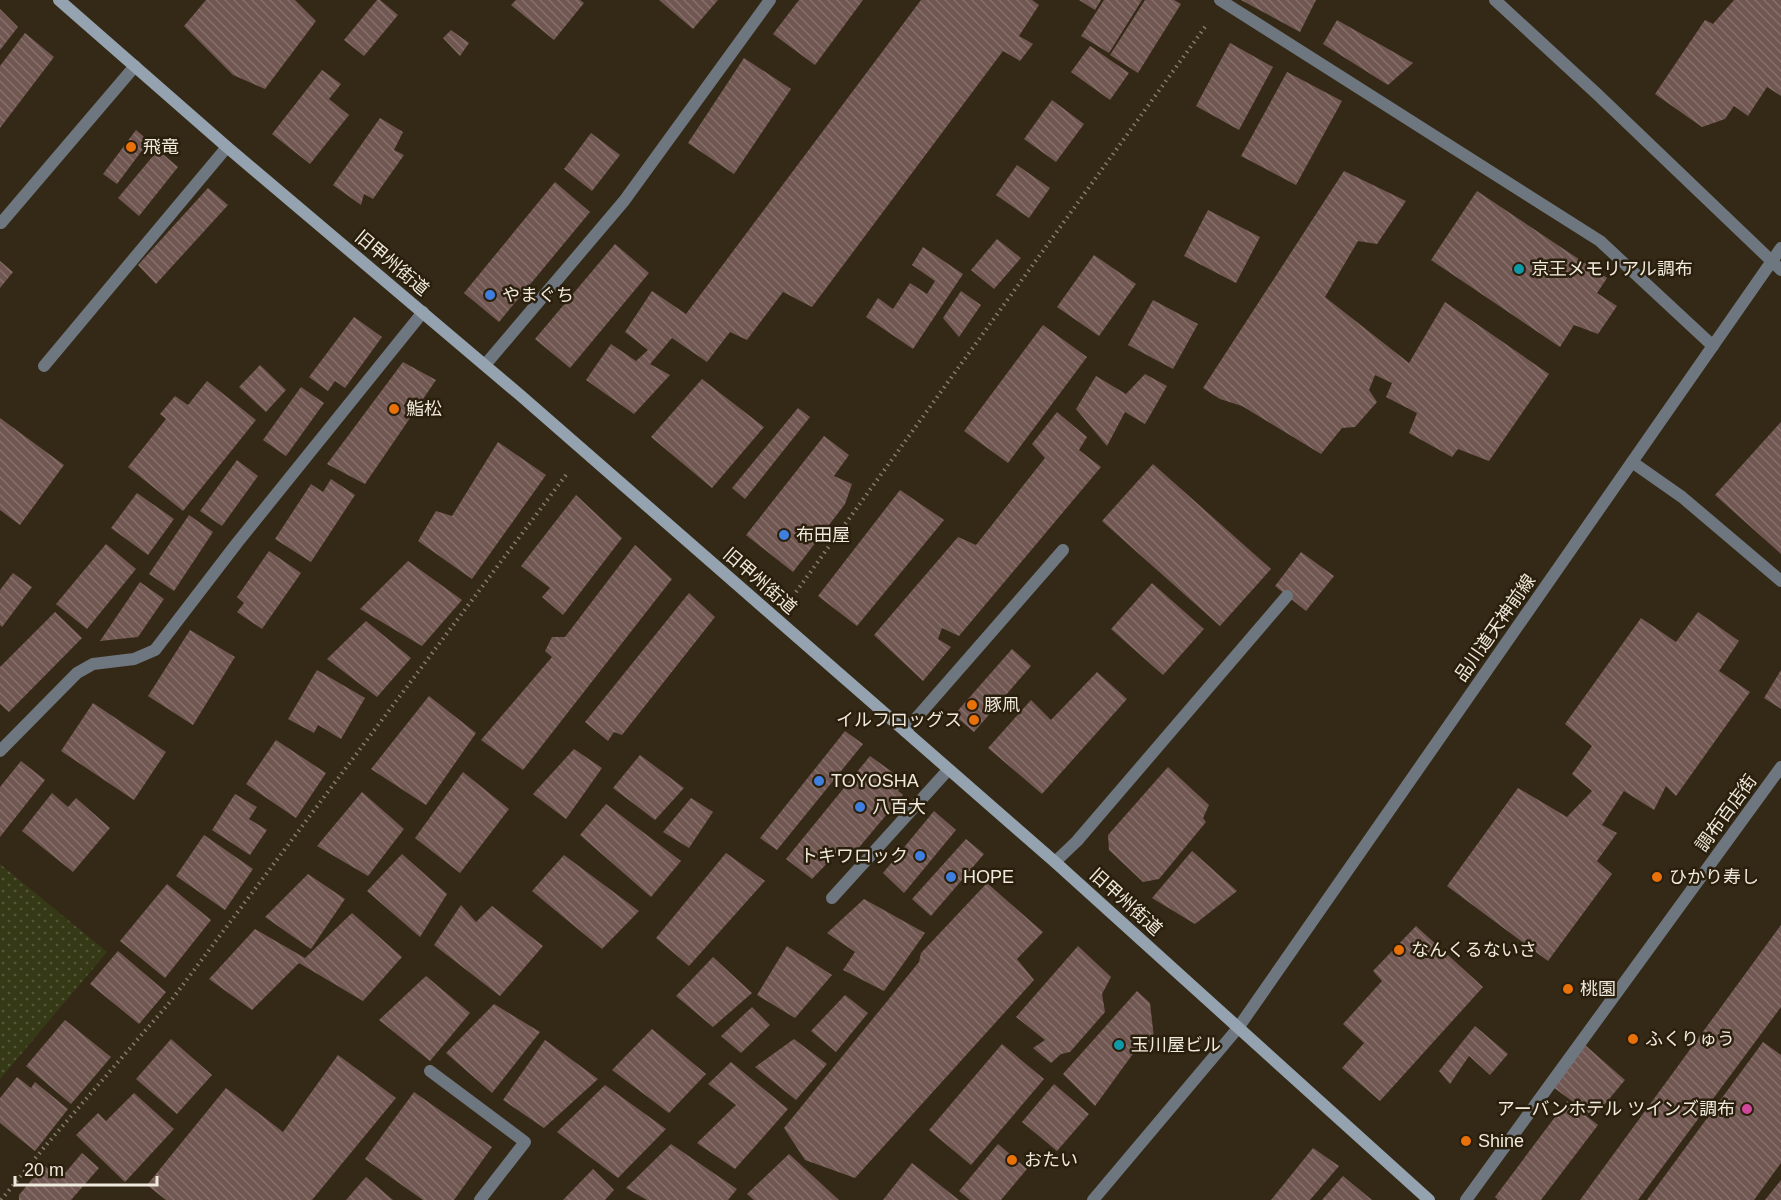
<svg xmlns="http://www.w3.org/2000/svg" width="1781" height="1200" font-family="Arial,'Noto Sans JP',sans-serif">
	<style>
		.park { fill: url(#park-dots) }
		.building { fill: url(#building-back-hatch) }
		.lines { fill: none; stroke-linecap: round; stroke-linejoin: round }
		.path { stroke: #877d6d; stroke-width: 4; stroke-dasharray: 1.5 4.5; stroke-linecap: butt }
		.service { stroke: #6e777f; stroke-width: 12 }
		.pedestrian { stroke: #6e777f; stroke-width: 12 }
		.minor { stroke: #6e777f; stroke-width: 12 }
		.tertiary { stroke: #6e777f; stroke-width: 12 }
		.secondary { stroke: #94a3af; stroke-width: 12 }
		.food-dot { fill: #e8710a; stroke: #2a1f0c; stroke-width: 2 }
		.culture-dot { fill: #0f9aa8; stroke: #2a1f0c; stroke-width: 2 }
		.shop-dot { fill: #3f7fe0; stroke: #2a1f0c; stroke-width: 2 }
		.hotel-dot { fill: #d1479c; stroke: #2a1f0c; stroke-width: 2 }
		.labels { text-anchor: middle; dominant-baseline: central; stroke-width: 5; stroke-linejoin: round; paint-order: stroke }
		.poi-label { font-size: 18px; fill: #f0e9dd; stroke: #2a1f0c; text-anchor: start }
		.street-label { font-size: 18px; fill: #f0e9dd; stroke: #2a1f0c }
	</style>
	<defs>
		<pattern id="park-dots" width="8" height="8" patternUnits="userSpaceOnUse" patternTransform="scale(1.5)"><rect width="8" height="8" fill="#363916"/><path d="M2 2h.1M6 6h.1" fill="none" stroke="#535637" stroke-width="1.8" stroke-linecap="round"/></pattern>
		<pattern id="building-back-hatch" width="6" height="6" patternUnits="userSpaceOnUse" patternTransform="scale(1.5)"><rect width="6" height="6" fill="#715752"/><path d="M-1 5l2 2M0 0l6 6M5-1l2 2" fill="none" stroke="#866f6a"/></pattern>
	</defs>
	<rect width="100%" height="100%" fill="#342916"/>
	<polygon class="park" points="0,864 107,952 0,1079"/>
	<g class="building">
		<polygon points="206,0 295,0 316,21 265,89 233,75 184,26"/>
		<polygon points="377,0 380,0 398,15 364,56 344,40"/>
		<polygon points="516,0 580,0 584,3 554,40 511,5"/>
		<polygon points="659,0 718,0 693,29"/>
		<polygon points="799,0 863,0 815,65 773,34"/>
		<polygon points="921,0 1032,0 1039,5 1019,36 1033,44 1020,61 1003,51 812,307 783,292 747,340 730,332 707,362 672,338 650,364 670,375 634,414 586,380 611,344 636,361 648,350 625,332 652,291 686,314"/>
		<polygon points="1079,0 1101,0 1095,10"/>
		<polygon points="1104,0 1142,0 1109,53 1081,36"/>
		<polygon points="1145,0 1174,0 1181,4 1138,73 1110,55"/>
		<polygon points="1241,0 1316,0 1300,32"/>
		<polygon points="1734,0 1781,0 1781,96 1767,87 1748,116 1734,106 1725,119 1702,127 1655,94 1705,20 1713,24"/>
		<polygon points="0,9 18,27 0,50"/>
		<polygon points="1337,20 1413,63 1388,85 1323,44"/>
		<polygon points="451,30 469,43 460,56 443,38"/>
		<polygon points="25,33 54,57 0,128 0,66"/>
		<polygon points="1230,43 1273,67 1239,130 1196,106"/>
		<polygon points="1090,46 1129,73 1110,100 1071,72"/>
		<polygon points="744,58 791,89 734,174 688,143"/>
		<polygon points="322,70 341,84 329,99 349,115 310,164 272,134"/>
		<polygon points="1287,72 1342,101 1296,185 1241,156"/>
		<polygon points="1052,100 1084,124 1056,162 1024,139"/>
		<polygon points="380,118 403,132 394,150 404,155 373,199 364,194 361,205 333,185"/>
		<polygon points="136,130 149,141 117,184 103,174"/>
		<polygon points="591,133 620,155 592,191 564,169"/>
		<polygon points="158,150 178,167 139,216 118,198"/>
		<polygon points="1017,165 1050,188 1029,218 996,195"/>
		<polygon points="1344,171 1406,201 1377,244 1358,241 1325,297 1409,363 1445,302 1549,374 1489,461 1458,449 1452,457 1409,433 1417,413 1386,397 1392,383 1375,375 1369,390 1377,402 1355,427 1342,428 1321,454 1242,406 1220,399 1203,388"/>
		<polygon points="555,182 590,212 499,322 464,293"/>
		<polygon points="208,188 228,205 156,284 138,265"/>
		<polygon points="1477,191 1607,278 1597,293 1617,306 1598,334 1574,325 1560,347 1431,260"/>
		<polygon points="1208,210 1260,237 1236,283 1184,256"/>
		<polygon points="997,239 1021,258 994,289 971,270"/>
		<polygon points="615,244 649,273 570,368 535,339"/>
		<polygon points="923,247 963,274 913,349 866,317 878,298 893,309 910,283 927,294 935,281 912,265"/>
		<polygon points="1094,255 1136,284 1099,336 1057,307"/>
		<polygon points="0,261 13,272 0,288"/>
		<polygon points="961,291 981,305 959,337 943,318"/>
		<polygon points="1153,300 1198,324 1173,369 1128,345"/>
		<polygon points="354,317 382,337 345,388 335,381 328,391 309,377"/>
		<polygon points="1043,325 1087,357 1008,463 964,431"/>
		<polygon points="403,362 436,380 365,484 327,464"/>
		<polygon points="260,365 286,390 266,412 239,387"/>
		<polygon points="1145,374 1167,386 1145,424 1125,412 1107,446 1076,409 1096,376 1126,394"/>
		<polygon points="702,379 764,427 712,488 651,437"/>
		<polygon points="207,381 256,420 183,511 128,467 166,419 160,414 175,396 188,405"/>
		<polygon points="301,387 324,403 286,456 263,440"/>
		<polygon points="798,408 810,417 745,499 732,488"/>
		<polygon points="1057,412 1087,437 1079,450 1101,467 959,636 942,628 938,639 951,647 923,681 874,635 958,537 976,545 1045,458 1032,444"/>
		<polygon points="0,418 64,465 20,525 0,510"/>
		<polygon points="1781,422 1781,554 1715,495"/>
		<polygon points="824,436 849,455 834,476 852,484 845,504 793,572 746,535"/>
		<polygon points="498,442 546,475 472,579 418,541 436,511 452,516"/>
		<polygon points="237,460 258,476 222,526 200,511"/>
		<polygon points="1153,464 1271,569 1220,626 1102,521"/>
		<polygon points="331,479 355,495 311,562 275,539 311,484 323,492"/>
		<polygon points="900,490 944,520 857,626 818,596"/>
		<polygon points="137,493 174,519 148,555 111,528"/>
		<polygon points="576,495 622,538 563,615 542,597 550,588 521,566"/>
		<polygon points="189,515 213,532 174,591 149,574"/>
		<polygon points="106,544 136,569 87,629 56,604"/>
		<polygon points="635,545 672,579 523,770 481,740 552,657 545,651 552,637 565,637"/>
		<polygon points="269,551 301,573 262,629 237,612 244,603 237,597"/>
		<polygon points="1301,552 1334,576 1306,611 1275,586"/>
		<polygon points="408,561 462,600 422,646 360,609"/>
		<polygon points="13,573 32,587 2,627 0,625 0,590"/>
		<polygon points="140,582 164,599 138,637 100,641"/>
		<polygon points="1152,583 1204,629 1163,675 1111,629"/>
		<polygon points="689,593 715,617 622,735 614,732 608,741 585,722"/>
		<polygon points="55,612 82,638 9,712 0,704 0,667"/>
		<polygon points="1698,612 1739,641 1719,671 1750,692 1676,796 1666,786 1654,810 1624,791 1602,825 1617,833 1597,861 1612,874 1548,961 1447,886 1518,788 1567,817 1592,791 1572,774 1592,746 1565,724 1641,618 1676,642"/>
		<polygon points="366,621 411,658 377,697 327,659"/>
		<polygon points="190,630 235,657 193,725 148,696"/>
		<polygon points="1012,649 1031,666 974,732 954,715"/>
		<polygon points="317,670 365,698 341,739 318,725 314,733 288,719"/>
		<polygon points="1781,670 1781,709 1764,698"/>
		<polygon points="1097,672 1127,699 1042,794 988,748 1031,700 1051,720"/>
		<polygon points="429,696 476,733 426,805 371,769"/>
		<polygon points="93,703 166,752 134,800 61,751"/>
		<polygon points="845,731 863,744 777,850 760,838"/>
		<polygon points="276,740 326,773 296,818 246,784"/>
		<polygon points="574,749 602,768 566,819 533,794"/>
		<polygon points="640,755 684,788 655,820 613,788"/>
		<polygon points="870,756 902,779 898,791 903,795 856,851 842,848 812,879 786,859"/>
		<polygon points="21,761 45,780 0,837 0,787"/>
		<polygon points="1168,767 1209,805 1203,818 1206,822 1159,879 1143,882 1109,850 1108,835"/>
		<polygon points="463,772 509,809 460,873 415,838"/>
		<polygon points="362,792 404,829 368,876 317,846"/>
		<polygon points="52,793 68,807 76,798 110,828 73,872 22,831"/>
		<polygon points="235,794 257,807 249,819 267,830 250,855 212,830"/>
		<polygon points="691,798 713,812 689,848 663,832"/>
		<polygon points="606,804 681,861 651,897 580,835"/>
		<polygon points="934,811 956,830 904,893 883,873"/>
		<polygon points="204,835 253,869 225,910 176,876"/>
		<polygon points="966,839 984,854 931,916 912,899"/>
		<polygon points="1192,851 1237,891 1195,924 1152,898"/>
		<polygon points="726,853 765,881 689,966 656,938"/>
		<polygon points="402,854 447,894 420,937 367,891"/>
		<polygon points="564,855 639,911 602,949 532,891"/>
		<polygon points="308,874 345,899 311,949 265,917"/>
		<polygon points="987,883 1043,932 1017,959 1034,980 855,1178 805,1160 784,1128 919,962 921,953"/>
		<polygon points="167,884 211,920 165,978 120,941"/>
		<polygon points="864,899 925,933 884,991 843,970 855,952 827,933"/>
		<polygon points="461,905 476,922 492,906 543,946 500,996 434,945"/>
		<polygon points="352,913 402,957 363,1001 299,963 252,1010 209,979 255,929 305,958"/>
		<polygon points="1781,925 1781,1007 1638,1200 1580,1200"/>
		<polygon points="1416,926 1483,987 1380,1101 1342,1068 1364,1043 1343,1024 1382,981 1373,971"/>
		<polygon points="787,946 832,975 795,1018 757,995"/>
		<polygon points="1078,946 1111,977 1102,994 1105,1012 1070,1052 1061,1054 1051,1063 1033,1048 1045,1040 1016,1017"/>
		<polygon points="118,951 166,992 139,1024 90,984"/>
		<polygon points="713,957 752,993 713,1027 676,996"/>
		<polygon points="426,976 470,1013 430,1061 379,1020"/>
		<polygon points="1137,991 1150,1003 1154,1038 1142,1053 1135,1051 1095,1106 1063,1074"/>
		<polygon points="845,995 868,1013 836,1052 811,1031"/>
		<polygon points="494,1004 540,1032 492,1093 446,1053"/>
		<polygon points="752,1007 770,1025 741,1053 721,1036"/>
		<polygon points="65,1020 111,1057 71,1104 26,1066"/>
		<polygon points="1475,1026 1508,1054 1490,1075 1469,1056 1450,1084 1439,1071"/>
		<polygon points="652,1029 706,1074 669,1113 612,1070"/>
		<polygon points="171,1039 212,1075 177,1114 136,1079"/>
		<polygon points="794,1039 827,1064 796,1100 755,1067"/>
		<polygon points="545,1040 598,1079 544,1128 503,1100"/>
		<polygon points="1763,1042 1781,1055 1781,1163 1754,1200 1647,1200"/>
		<polygon points="1002,1044 1044,1079 971,1165 929,1130"/>
		<polygon points="1585,1045 1625,1080 1594,1117 1550,1085"/>
		<polygon points="338,1055 396,1098 312,1200 166,1200 147,1185 226,1088 283,1132"/>
		<polygon points="731,1062 788,1109 735,1169 697,1143 736,1105 708,1084"/>
		<polygon points="17,1077 31,1088 35,1082 68,1109 35,1151 0,1123 0,1098"/>
		<polygon points="1054,1084 1089,1114 1057,1151 1022,1122"/>
		<polygon points="605,1085 666,1129 618,1178 557,1132"/>
		<polygon points="414,1092 492,1147 454,1200 423,1200 365,1159"/>
		<polygon points="134,1093 174,1129 125,1182 76,1135 98,1113 106,1121"/>
		<polygon points="1567,1101 1598,1125 1541,1200 1498,1200 1495,1197"/>
		<polygon points="671,1144 737,1189 728,1200 647,1200 626,1188"/>
		<polygon points="998,1144 1027,1169 1001,1200 970,1200 959,1191"/>
		<polygon points="1313,1148 1339,1166 1310,1200 1271,1200"/>
		<polygon points="82,1153 99,1168 71,1200 19,1200 19,1195 44,1165 60,1179"/>
		<polygon points="789,1154 839,1200 754,1200 747,1194"/>
		<polygon points="912,1163 959,1200 883,1200"/>
		<polygon points="593,1169 614,1190 605,1200 563,1200"/>
		<polygon points="1343,1176 1372,1200 1322,1200"/>
		<polygon points="366,1177 393,1200 346,1200"/>
		<polygon points="1781,1180 1781,1200 1765,1200"/>
	</g>
	<g class="lines">
		<g class="path">
			<polyline points="796,592 1205,27"/>
			<polyline points="1,1200 47,1144 170,1002 566,475"/>
		</g>
		<g class="service">
			<polyline points="1,223 135,66"/>
			<polyline points="485,365 624,201 770,0"/>
			<polyline points="44,366 227,147"/>
			<polyline points="905,731 1063,550"/>
			<polyline points="0,751 77,673 93,664 134,659 155,650 237,543 423,312"/>
			<polyline points="1055,862 1077,841 1287,596"/>
			<polyline points="430,1071 525,1142 480,1200"/>
		</g>
		<polyline class="pedestrian" points="1466,1200 1781,767"/>
		<g class="minor">
			<polyline points="1220,0 1600,241 1713,346"/>
			<polyline points="1495,0 1597,94 1781,270"/>
			<polyline points="1632,462 1682,497 1781,581"/>
			<polyline points="832,898 948,770"/>
		</g>
		<polyline class="tertiary" points="1093,1200 1238,1028 1781,248"/>
		<polyline class="secondary" points="59,0 227,147 520,395 905,731 1055,862 1429,1200"/>
	</g>
	<g class="food-dot">
		<circle cx="131" cy="147" r="6"/>
		<circle cx="394" cy="409" r="6"/>
		<circle cx="972" cy="705" r="6"/>
		<circle cx="974" cy="720" r="6"/>
		<circle cx="1657" cy="877" r="6"/>
		<circle cx="1399" cy="950" r="6"/>
		<circle cx="1568" cy="989" r="6"/>
		<circle cx="1633" cy="1039" r="6"/>
		<circle cx="1466" cy="1141" r="6"/>
		<circle cx="1012" cy="1160" r="6"/>
	</g>
	<g class="culture-dot">
		<circle cx="1519" cy="269" r="6"/>
		<circle cx="1119" cy="1045" r="6"/>
	</g>
	<g class="shop-dot">
		<circle cx="490" cy="295" r="6"/>
		<circle cx="784" cy="535" r="6"/>
		<circle cx="819" cy="781" r="6"/>
		<circle cx="860" cy="807" r="6"/>
		<circle cx="920" cy="856" r="6"/>
		<circle cx="951" cy="877" r="6"/>
	</g>
	<circle class="hotel-dot" cx="1747" cy="1109" r="6"/>
	<g class="labels">
		<g class="poi-label">
			<text x="143" y="147">飛竜</text>
			<text x="1531" y="269">京王メモリアル調布</text>
			<text x="502" y="295">やまぐち</text>
			<text x="406" y="409">鮨松</text>
			<text x="796" y="535">布田屋</text>
			<text x="984" y="705">豚凧</text>
			<text x="962" y="720" text-anchor="end">イルフロッグス</text>
			<text x="831" y="781">TOYOSHA</text>
			<text x="872" y="807">八百大</text>
			<text x="908" y="856" text-anchor="end">トキワロック</text>
			<text x="963" y="877">HOPE</text>
			<text x="1669" y="877">ひかり寿し</text>
			<text x="1411" y="950">なんくるないさ</text>
			<text x="1580" y="989">桃園</text>
			<text x="1645" y="1039">ふくりゅう</text>
			<text x="1131" y="1045">玉川屋ビル</text>
			<text x="1735" y="1109" text-anchor="end">アーバンホテル ツインズ調布</text>
			<text x="1478" y="1141">Shine</text>
			<text x="1024" y="1160">おたい</text>
		</g>
		<g class="street-label">
			<text transform="translate(392 263) rotate(40)">旧甲州街道</text>
			<text transform="translate(760 581) rotate(41)">旧甲州街道</text>
			<text transform="translate(1495 628) rotate(-55)">品川道天神前線</text>
			<text transform="translate(1726 813) rotate(-54)">調布百店街</text>
			<text transform="translate(1126 902) rotate(42)">旧甲州街道</text>
		</g>
	</g>
	<path d="M15 1176v9h142v-9" fill="none" stroke="#f0e9dd" stroke-width="3"/>
	<text x="24" y="1176" font-size="18" fill="#f0e9dd" stroke="#2a1f0c" stroke-width="4.5" paint-order="stroke">20 m</text>
</svg>
